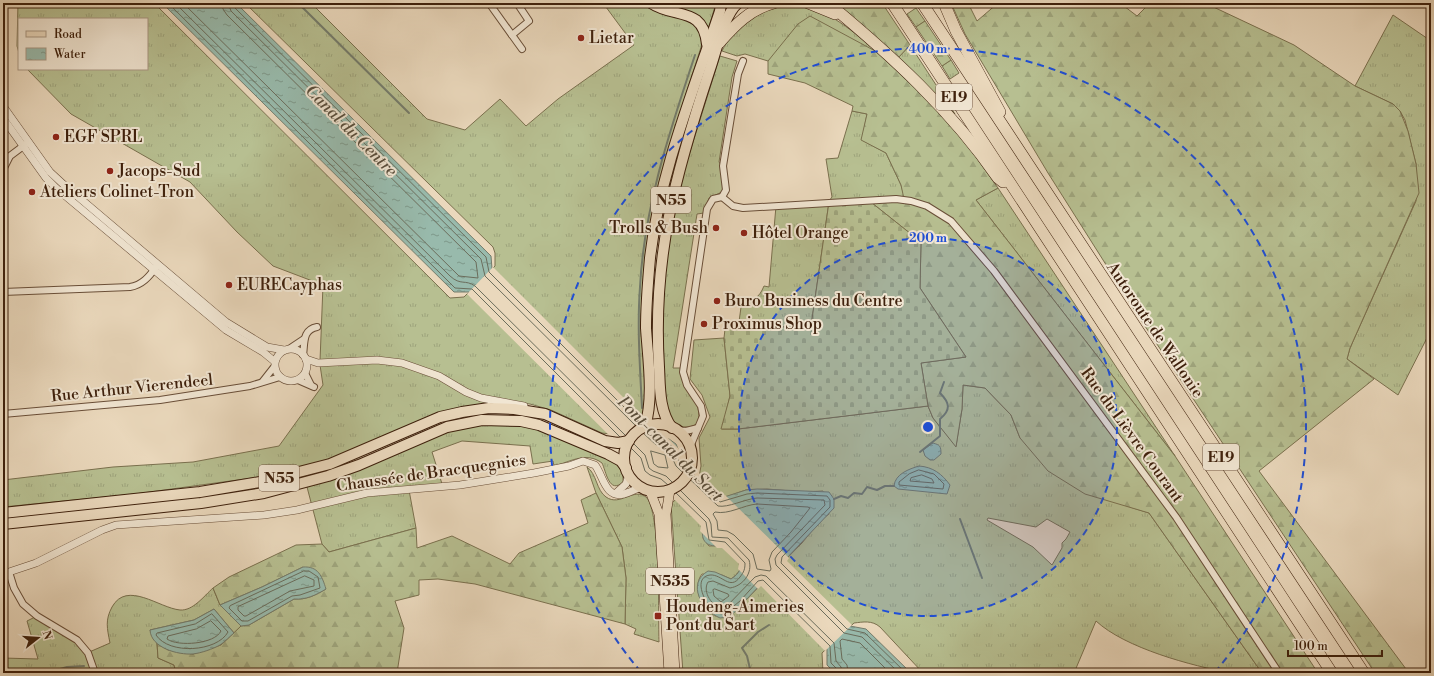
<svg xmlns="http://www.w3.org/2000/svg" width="1434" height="676" font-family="'Libre Bodoni',serif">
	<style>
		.grass { fill: url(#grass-tufts); stroke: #7a704e; fill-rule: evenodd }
		.forest { fill: url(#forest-firs); stroke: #7a704e }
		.cemetery { fill: url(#cemetery-stones); stroke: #7a704e }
		.water { fill: url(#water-ripples); stroke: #747c6c }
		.pier { fill: #ead8bc }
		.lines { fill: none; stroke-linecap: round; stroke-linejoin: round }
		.shore { stroke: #6b6d5c; stroke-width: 1 }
		.stream { stroke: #747c6c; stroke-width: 2 }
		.minor-casing { stroke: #694e38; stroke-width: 8 }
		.tertiary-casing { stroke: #694e38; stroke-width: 8 }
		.primary-casing { stroke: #3e200c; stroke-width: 10 }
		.trunk-casing { stroke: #3e200c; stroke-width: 12 }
		.motorway-casing { stroke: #3e200c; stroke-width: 12 }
		.minor { stroke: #f1e6d3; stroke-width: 6 }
		.tertiary { stroke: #f1e6d3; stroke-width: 7 }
		.primary { stroke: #ead8bc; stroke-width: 9 }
		.trunk { stroke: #ead8bc; stroke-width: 10 }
		.motorway { stroke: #ead8bc; stroke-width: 11 }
		.ring { fill: none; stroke: #1d4ed8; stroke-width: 2; stroke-dasharray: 7 5 }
		.poi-dot { fill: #8f2418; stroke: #f1e6d3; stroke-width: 1.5 }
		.labels { text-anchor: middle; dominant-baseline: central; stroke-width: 4; stroke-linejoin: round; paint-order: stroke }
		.shield { fill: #f1e6d3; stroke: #745b48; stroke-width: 1 }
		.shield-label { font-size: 15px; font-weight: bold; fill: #3e200c }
		.poi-label { font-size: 16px; fill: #3e200c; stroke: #f1e6d3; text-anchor: start }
		.street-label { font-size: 16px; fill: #3e200c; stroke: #f1e6d3 }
		.water-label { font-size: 17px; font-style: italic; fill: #594e3c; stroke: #f1e6d3 }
		.centre { fill: #1d4ed8; stroke: #f1e6d3; stroke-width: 2 }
		.ring-label { font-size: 12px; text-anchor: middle; font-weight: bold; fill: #1d4ed8; stroke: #f1e6d3; stroke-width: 4; stroke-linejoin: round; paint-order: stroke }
	</style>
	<defs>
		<pattern id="grass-tufts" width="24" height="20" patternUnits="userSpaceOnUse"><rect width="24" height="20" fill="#b7bf91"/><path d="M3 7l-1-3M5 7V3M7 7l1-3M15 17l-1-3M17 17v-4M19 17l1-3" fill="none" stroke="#9ea47c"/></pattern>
		<pattern id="forest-firs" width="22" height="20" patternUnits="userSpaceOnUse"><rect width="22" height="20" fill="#b7bf91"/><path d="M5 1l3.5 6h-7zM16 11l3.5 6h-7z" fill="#9ea47c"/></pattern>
		<pattern id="cemetery-stones" width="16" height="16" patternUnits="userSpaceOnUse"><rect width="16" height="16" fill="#b7bf91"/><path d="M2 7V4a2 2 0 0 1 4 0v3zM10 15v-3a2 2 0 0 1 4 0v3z" fill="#9ea47c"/></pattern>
		<pattern id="water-ripples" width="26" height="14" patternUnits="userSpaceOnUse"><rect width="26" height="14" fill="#98baac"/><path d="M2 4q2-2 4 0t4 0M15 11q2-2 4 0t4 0" fill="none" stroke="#7d978a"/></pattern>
	</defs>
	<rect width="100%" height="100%" fill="#ead8bc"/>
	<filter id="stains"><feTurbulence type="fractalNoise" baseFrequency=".005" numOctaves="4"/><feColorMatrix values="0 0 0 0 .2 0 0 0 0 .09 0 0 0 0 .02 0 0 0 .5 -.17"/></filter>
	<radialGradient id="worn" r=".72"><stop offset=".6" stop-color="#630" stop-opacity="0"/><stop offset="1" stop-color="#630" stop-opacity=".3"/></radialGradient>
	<g class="grass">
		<polygon points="18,3 154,3 450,298 464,297 495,266 495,253 493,247 245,3 311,3 427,119 465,130 500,99 526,126 558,99 634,45 603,3 645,3 654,8 696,22 704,38 684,100 654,210 646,411 640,425 626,436 602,433 551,410 530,404 497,400 467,391 409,362 320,361 323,285 273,266 237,232 190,182 71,114 27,69 147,69 147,19 19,19 19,53 17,46"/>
		<polygon points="680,3 716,3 709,27 696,14 679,8"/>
		<path d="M784 4C823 4 849 28 877 52L779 50 768 61 745 54 737 56 722 51C734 26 757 9 784 4Z"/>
		<polygon points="916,8 925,21 916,27 907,14"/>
		<polygon points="1393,15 1431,41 1431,330 1398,395 1347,359 1350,348 1416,201 1416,164 1405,120 1400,111 1393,104 1355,86"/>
		<polygon points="910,45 955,114 898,58"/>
		<path d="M720 56 737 61 732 77 719 162 721 165 724 189 722 192 709 198 704 213 697 214 673 368H681C679 394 706 399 697 424L690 427H681L677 426 668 412 665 398 661 329 664 274 677 193Z"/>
		<polygon points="951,60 959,73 950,79 942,66"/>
		<path d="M852 111 867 114 862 140 886 153 901 185 905 199 829 202 811 326 738 329 742 300C754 301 759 298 764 286L769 287 776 206 829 201 832 197 826 159 838 158Z"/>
		<polygon points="998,188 1175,456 976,200"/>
		<path d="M724 338 730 396 722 429H738L928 406 933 418 956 446 962 409 963 385 985 388 1011 415 1020 438 1127 506 1149 513 1262 673C1252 673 1241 674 1231 673 1192 666 1125 648 1096 621L1074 673H923L880 627C872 620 863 622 854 623L822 653 823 673H683L671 504 699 477 701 466 699 438 710 417 702 395 690 379 694 340ZM767 489 804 492 823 491 829 514 820 521 802 543 730 616C708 625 689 590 702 574L722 575 731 579 735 576 741 569 732 545 709 546 703 538 720 499 746 490ZM988 518 1036 527 1047 519 1070 532 1066 539 1062 543V548L1052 565 1033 547 987 520Z"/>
		<polygon points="340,363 391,363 420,370 497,404 489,405 317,463 267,476 135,494 3,507 3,480 113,467 193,462 279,446 323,385 320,365"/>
		<path d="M482 424 519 425 538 429 614 462 623 472V482C609 495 606 471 602 463 586 451 570 462 554 466L553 461 533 464 530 446 462 441 432 452 443 487 409 490 416 528 329 552 322 544 307 487 446 431Z"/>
		<path d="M587 467C597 474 596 490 606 497 620 507 634 487 646 497 661 511 658 617 659 642L634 634 636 629 625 624 626 578 622 547 596 493Z"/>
		<path d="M213 588 220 605 241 626 234 633 214 609 194 620 150 630 157 643 158 658 174 665 176 673H3V658L38 659 27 621 37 616 61 629 87 653 110 643C107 628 105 620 112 607 127 580 159 608 180 610 193 611 204 596 213 588Z"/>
	</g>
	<g class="forest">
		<polygon points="833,3 882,3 910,45 898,58"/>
		<polygon points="951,3 968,3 977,21 998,3 1120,3 1137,16 1150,3 1205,3 1294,45 1355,86 1393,104 1400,111 1408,131 1416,164 1419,193 1350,348 1347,359 1374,379 1259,471 1409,673 1375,673 1141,320 1048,173 965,34"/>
		<polygon points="810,16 877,52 908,80 960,135 998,188 976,200 1175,456 1318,673 1262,673 1149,513 1085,494 1048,471 1020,438 1011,415 985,388 963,385 962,409 956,447 933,418 928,406 921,363 966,357 920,288 921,242 867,199 904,199 901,185 886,153 861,140 867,114 852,111 853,106 805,83 768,74 768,61 798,24"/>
		<polygon points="925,21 951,60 942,66 916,27"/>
		<path d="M596 493 622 547 626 578 625 624 475 584 438 579 419 580V595L395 601 404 628 397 673H176L174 665 158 658 157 643 168 650 193 654 221 645 241 626 249 625 294 599C306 600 316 595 326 589L303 567 262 587 220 605 213 588 229 577 296 545 322 544 329 552 416 528 417 548 452 536 510 564 519 553 588 523 581 500Z"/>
	</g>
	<polygon class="cemetery" points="867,199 921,242 920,288 966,357 921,363 928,406 738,429 721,429 730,396 724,338 725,329 811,326 829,202"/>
	<g class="water">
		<path d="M162 3H236L491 256 492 269 660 437 669 439 676 444 682 458 721 498 746 490 757 489 829 492 834 499V508L784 561 850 626 866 629 911 673H835L827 665V649L761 584 730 617 720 618C702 610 686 584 708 571L715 572 731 579C737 575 741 571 741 563L723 546C707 547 700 543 703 525L637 462 469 292H454Z"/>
		<path d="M933 443C940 445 941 446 941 454L934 460H930L925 456 923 450Z"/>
		<path d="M919 466C933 467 942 474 950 485L947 494 898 489 894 486C895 474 909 469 919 466Z"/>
		<path d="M303 567C318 566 322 576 326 589 316 595 306 600 294 599L249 625 241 626 220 605 262 587Z"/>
		<path d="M214 609 234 633C230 636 225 642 220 645 213 649 201 653 193 654 178 655 151 648 150 630L194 620Z"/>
	</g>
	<polygon class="pier" points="493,267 661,435 667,437 683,453 684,458 722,496 725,495 789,558 787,561 852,625 825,651 761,586 758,589 738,569 739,564 722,548 717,548 700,531 701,526 659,484 651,482 637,469 635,461 467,294"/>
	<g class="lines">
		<g class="shore">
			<polyline points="168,3 447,280 455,288 472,289 620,437"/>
			<path d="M175 3 450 276C461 286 465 279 475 286L626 436"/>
			<polyline points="183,3 459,276 478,278 476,262 227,15 223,9 222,3"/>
			<polyline points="228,3 231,11 481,259 485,276 640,430"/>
			<polyline points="234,3 235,8 486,257 489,272 640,423"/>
			<path d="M642 432 655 444 669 451 676 466 718 506C728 508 745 499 757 498L824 500 825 505 777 555 775 559 776 565 844 633 862 637 899 673"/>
			<polyline points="649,432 658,441 667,443 673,447 679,462 720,502 747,494 757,493 827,496 830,500 830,507 782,557 781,563 847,629 865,633 906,673"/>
			<path d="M634 444 645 455 649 468 653 471 666 476 709 519 711 524 712 537 728 538 749 560C753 573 743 586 730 588L713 581 708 582C702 592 712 607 724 609L755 577 761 575 766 576 834 643 836 661 841 667 842 673"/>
			<polyline points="630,447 641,458 645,471 650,475 661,479 668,485"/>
			<polygon points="651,451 665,455 668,468 658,467 654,464"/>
			<polygon points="919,470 934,474 944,484 943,489 899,485 899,482 909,474"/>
			<polygon points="922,475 932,479 934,483 910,481 911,478"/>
			<path d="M675 492 706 522 709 540 725 542 745 563C745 569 744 572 740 577 730 591 722 574 710 575 693 577 704 601 711 608 715 612 719 614 724 614L740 601 758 581 763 580 830 646 831 663 837 669V673"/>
			<path d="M757 504 808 507 810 508 791 532 772 552 769 560 771 569 770 571 757 569 753 554 734 535 727 531 718 530 717 521 713 514 715 512C729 515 743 505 757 504Z"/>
			<polygon points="304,571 309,571 318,577 320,588 300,595 292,596 248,621 242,621 229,608 230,606"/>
			<polygon points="305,576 314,580 314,586 290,591 246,616 244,616 238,610 238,607"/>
			<polygon points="715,589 728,594 729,596 721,602 714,596 713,590"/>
			<path d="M212 614 228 632C217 652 169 655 156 635L157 633 195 624Z"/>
			<path d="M211 621 221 631C215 644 178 647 167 639L168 636 196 629Z"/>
			<polyline points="848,673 847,665 842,659 840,641 842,639 860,643 890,673"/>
		</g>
		<g class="stream">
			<polyline points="298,3 409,113"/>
			<path d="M642 408C640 367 637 327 640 287 644 207 670 130 695 55"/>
			<path d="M920 452 940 436V419C951 410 950 403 940 393L944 382"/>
			<polyline points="834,499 841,496 848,498 854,493 862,494 867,487 877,490 885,486 894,486"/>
			<polyline points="960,519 982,578"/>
			<polyline points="8,673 46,673 67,667 84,666"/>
			<polyline points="751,673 747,656 742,648 758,632 769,625"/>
		</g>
		<defs>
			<g id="minor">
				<polyline points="489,3 522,49"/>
				<polyline points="512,35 529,21 517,3"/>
				<polyline points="3,170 10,156 26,144"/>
				<polyline points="722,197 733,206 743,208 896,199 911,201 927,206 951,221 994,271 1176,517 1279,673"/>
				<polyline points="722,197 726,190 723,166 738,74 743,61"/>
				<path d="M3 292 130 287C142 285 149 277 156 267"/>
				<polyline points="289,349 304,339"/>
				<path d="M303 355C305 343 302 330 317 327"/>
				<polyline points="305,373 311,385"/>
				<polyline points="298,380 314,387"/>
				<polyline points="263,381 274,367"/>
				<polyline points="3,414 160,400 250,386 280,377"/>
				<polyline points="677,430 686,431 698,428"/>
				<polyline points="690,447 703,416 701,406 687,385 683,372 707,209 713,199 722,197"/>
				<polyline points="9,572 14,588 23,604 37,616 77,640 88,653 95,673"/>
			</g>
			<g id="tertiary">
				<polyline points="3,106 50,172 63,184 226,322 267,347 284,350"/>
				<polyline points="3,118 46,178 56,188 226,330 263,352 274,361"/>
				<circle cx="291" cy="365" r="16"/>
				<polyline points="306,359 318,363 377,360 402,363 439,376 466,392 481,398 524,406"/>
				<polyline points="616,493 626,484 629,475"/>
				<path d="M3 574 36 563 102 530 116 525 264 515 297 510 367 493 460 485 534 473 569 466 583 461 595 465C603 475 605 499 624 494 630 492 636 489 642 487"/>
			</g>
			<g id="primary">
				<polyline points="670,490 666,514 675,673"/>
				<polyline points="650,491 659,514 669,673"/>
			</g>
			<g id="trunk">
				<path d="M651 3C675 19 703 6 707 44"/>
				<circle cx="658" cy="458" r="34"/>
				<path d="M645 427C654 396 648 360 646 328 646 305 648 281 650 258 660 172 693 92 720 11L721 3"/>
				<path d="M672 428C659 411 660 387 659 367 652 257 676 172 710 69 716 52 724 14 738 3"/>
				<polyline points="3,513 200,492 260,482 330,464 440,417 462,412 489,408 514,409 545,414 605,441 618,443 629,441"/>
				<polyline points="3,524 201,503 264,493 328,476 359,465 447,427 482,420 521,421 539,425 608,454 621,461 626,468"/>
			</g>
			<g id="motorway">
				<polyline points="808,3 835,14"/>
				<path d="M828 3C891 55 951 110 998 178L1003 182"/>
				<polyline points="892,3 1332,673"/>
				<polyline points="922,3 1364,673"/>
				<polyline points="944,3 956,31 1000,112"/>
				<path d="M719 43C735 25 750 9 774 3"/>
			</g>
		</defs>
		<use href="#minor" class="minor-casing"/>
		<use href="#tertiary" class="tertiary-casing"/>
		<use href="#primary" class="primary-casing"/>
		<use href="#trunk" class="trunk-casing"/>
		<use href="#motorway" class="motorway-casing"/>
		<use href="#minor" class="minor"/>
		<use href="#tertiary" class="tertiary"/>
		<use href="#primary" class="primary"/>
		<use href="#trunk" class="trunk"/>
		<use href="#motorway" class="motorway"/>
	</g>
	<circle cx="928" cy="427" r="189" fill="#1d4ed8" fill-opacity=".12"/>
	<g class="ring">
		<circle cx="928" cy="427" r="189"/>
		<path d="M641 672A378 378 0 1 1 1215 672"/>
	</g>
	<g class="poi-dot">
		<circle cx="581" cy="38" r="4"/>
		<circle cx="56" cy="137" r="4"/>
		<circle cx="110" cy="171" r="4"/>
		<circle cx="32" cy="192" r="4"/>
		<circle cx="716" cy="228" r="4"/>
		<circle cx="744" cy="233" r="4"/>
		<circle cx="229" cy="285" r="4"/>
		<circle cx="717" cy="301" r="4"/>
		<circle cx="704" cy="324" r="4"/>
		<rect x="654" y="612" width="8" height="8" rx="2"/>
	</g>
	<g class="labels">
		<g class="shield">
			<rect x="936" y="84" width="36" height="26" rx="3"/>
			<rect x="651" y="187" width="40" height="26" rx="3"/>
			<rect x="1203" y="444" width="36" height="26" rx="3"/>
			<rect x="259" y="465" width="40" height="26" rx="3"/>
			<rect x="646" y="568" width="48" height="26" rx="3"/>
		</g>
		<g class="shield-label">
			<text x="954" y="97">E19</text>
			<text x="671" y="200">N55</text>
			<text x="1221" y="457">E19</text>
			<text x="279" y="478">N55</text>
			<text x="670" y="581">N535</text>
		</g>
		<g class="poi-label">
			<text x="589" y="38">Lietar</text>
			<text x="64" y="137">EGF SPRL</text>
			<text x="118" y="171">Jacops-Sud</text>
			<text x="40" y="192">Ateliers Colinet-Tron</text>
			<text x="708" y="228" text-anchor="end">Trolls &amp; Bush</text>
			<text x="752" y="233">Hôtel Orange</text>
			<text x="237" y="285">EURECayphas</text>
			<text x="725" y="301">Buro Business du Centre</text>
			<text x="712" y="324">Proximus Shop</text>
			<text x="666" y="607">Houdeng-Aimeries<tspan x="666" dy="18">Pont du Sart</tspan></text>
		</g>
		<g class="street-label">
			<text transform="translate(1155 330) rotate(56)">Autoroute de Wallonie</text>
			<text transform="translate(132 388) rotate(-6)">Rue Arthur Vierendeel</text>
			<text transform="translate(1132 435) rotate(54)">Rue du Lièvre Courant</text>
			<text transform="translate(431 473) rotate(-8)">Chaussée de Bracquegnies</text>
		</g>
		<g class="water-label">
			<text transform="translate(351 131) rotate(45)">Canal du Centre</text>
			<text transform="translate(670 449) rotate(45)">Pont-canal du Sart</text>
		</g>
	</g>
	<circle cx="928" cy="427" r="6" class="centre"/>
	<g class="ring-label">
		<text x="928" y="53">400 m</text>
		<text x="928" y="242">200 m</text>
	</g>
	<rect width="1434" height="676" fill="none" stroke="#ead8bc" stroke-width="16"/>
	<rect x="4" y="4" width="1426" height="668" fill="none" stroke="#3e200c" stroke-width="2"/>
	<rect x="8" y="8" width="1418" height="660" fill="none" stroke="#3e200c"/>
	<rect x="18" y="18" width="130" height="52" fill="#f1e6d3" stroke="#a99783"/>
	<rect x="26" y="31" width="20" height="6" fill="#ead8bc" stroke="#a99783"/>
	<text x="54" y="38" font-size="12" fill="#3e200c">Road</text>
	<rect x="26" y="48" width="20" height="12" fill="url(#water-ripples)" stroke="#a99783"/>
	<text x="54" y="58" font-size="12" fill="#3e200c">Water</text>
	<g transform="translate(38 638) rotate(73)" stroke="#f1e6d3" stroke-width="3" paint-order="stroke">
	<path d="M0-3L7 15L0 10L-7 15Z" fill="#3e200c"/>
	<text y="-6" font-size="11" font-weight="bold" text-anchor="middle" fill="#3e200c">N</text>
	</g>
	<path d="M1288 650v6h94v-6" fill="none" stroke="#3e200c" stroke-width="2"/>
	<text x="1294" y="650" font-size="12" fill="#3e200c" stroke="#f1e6d3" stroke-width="3" paint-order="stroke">100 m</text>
	<rect width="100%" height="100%" filter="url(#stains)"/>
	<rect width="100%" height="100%" fill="url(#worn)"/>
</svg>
